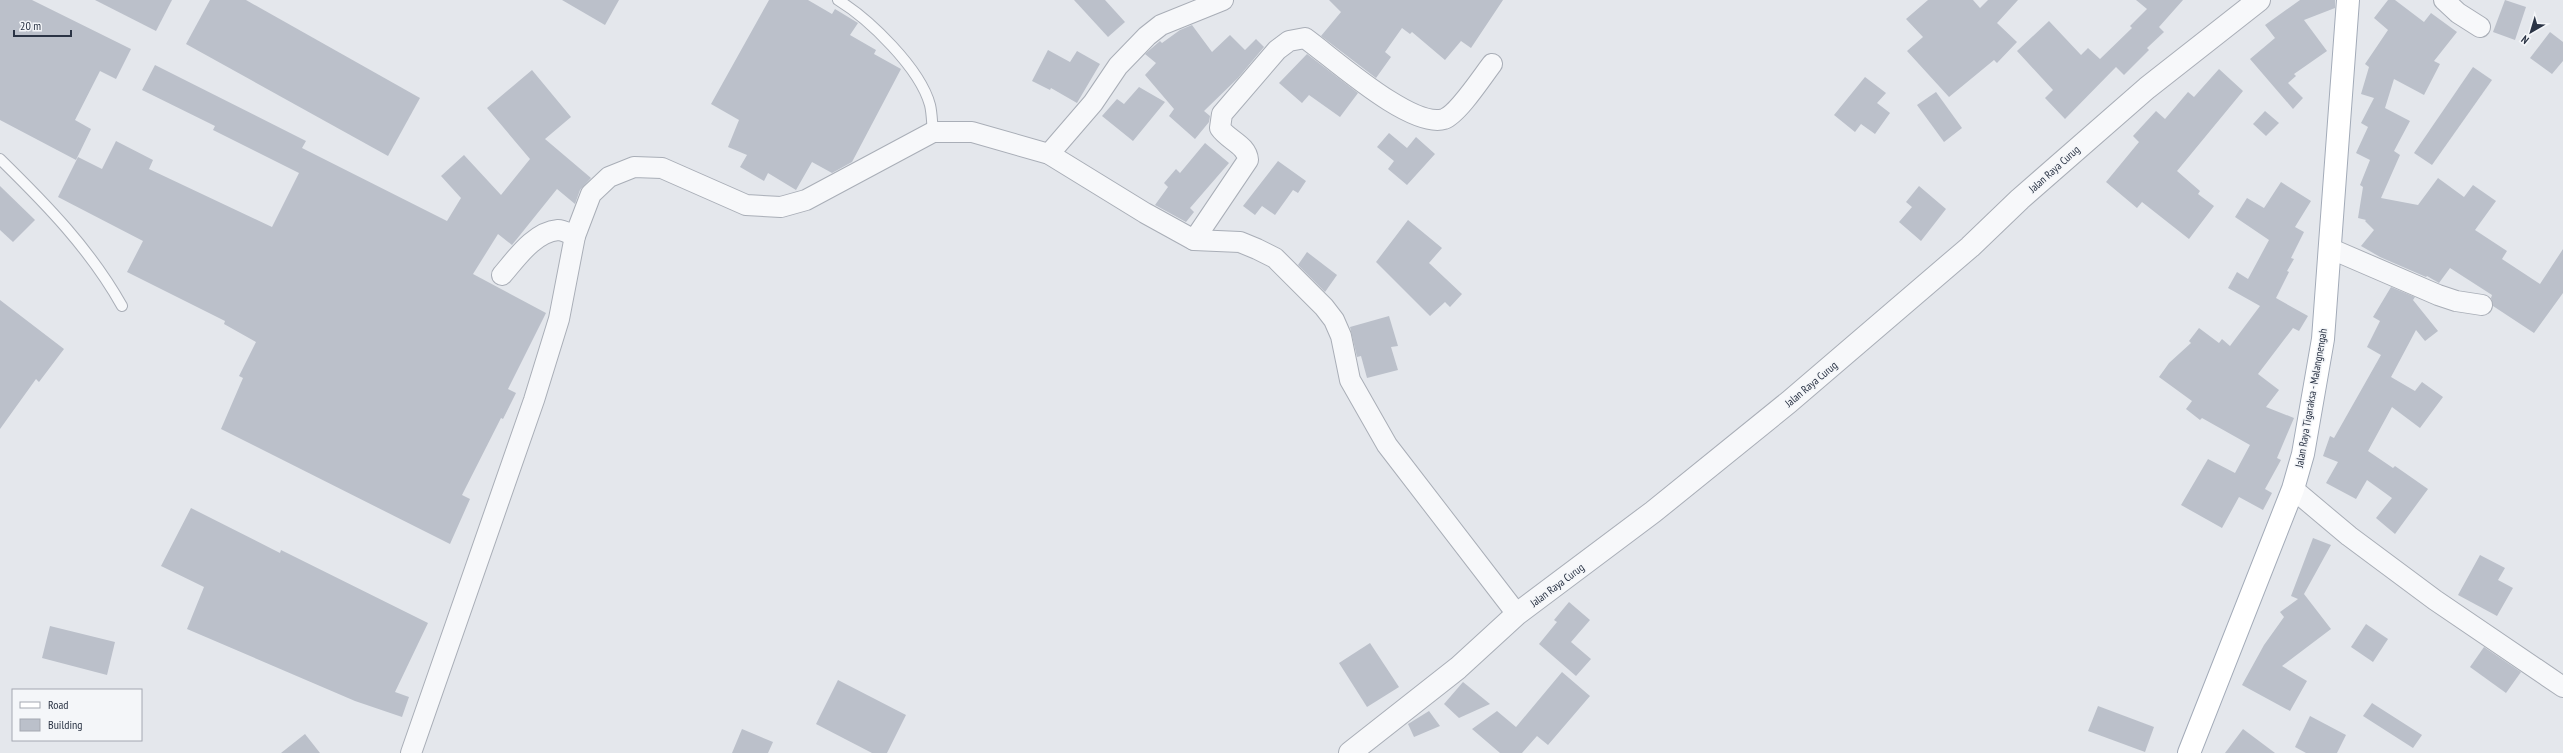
<svg xmlns="http://www.w3.org/2000/svg" width="2563" height="753" font-family="'PT Sans Narrow',sans-serif">
	<style>
		.building { fill: #bbc0ca }
		.lines { fill: none; stroke-linecap: round; stroke-linejoin: round }
		.service-casing { stroke: #a9aeb7; stroke-width: 12 }
		.minor-casing { stroke: #a9aeb7; stroke-width: 22 }
		.tertiary-casing { stroke: #a9aeb7; stroke-width: 24 }
		.primary-casing { stroke: #a3abb8; stroke-width: 24 }
		.service { stroke: #f7f8fa; stroke-width: 10 }
		.minor { stroke: #f7f8fa; stroke-width: 20 }
		.tertiary { stroke: #f7f8fa; stroke-width: 22 }
		.primary { stroke: #fff; stroke-width: 22 }
		.labels { text-anchor: middle; dominant-baseline: central; stroke-width: 3; stroke-linejoin: round; paint-order: stroke }
		.street-label { font-size: 11px; fill: #2b3445; stroke: #f4f6f9 }
	</style>
	<rect width="100%" height="100%" fill="#e4e7ec"/>
	<g class="building">
		<polygon points="0,0 32,0 131,49 116,79 100,71 75,120 91,129 76,160 0,120"/>
		<polygon points="95,0 172,0 156,31"/>
		<polygon points="210,0 246,0 420,98 388,156 186,44"/>
		<polygon points="562,0 619,0 605,25"/>
		<polygon points="769,0 808,0 832,14 835,9 858,23 850,35 876,50 874,54 901,69 852,162 832,173 812,162 796,190 768,173 764,181 740,167 747,155 728,147 739,120 711,104"/>
		<polygon points="1074,0 1105,0 1125,22 1108,37"/>
		<polygon points="1329,0 1503,0 1471,48 1461,41 1445,60 1412,32 1410,34 1402,28 1385,52 1391,57 1376,78 1321,36 1341,12"/>
		<polygon points="1928,0 1973,0 1980,8 1988,0 2018,0 1997,23 2017,42 1997,63 1994,60 1949,97 1907,51 1923,37 1906,19"/>
		<polygon points="2136,0 2183,0 2159,27 2164,32 2147,48 2149,50 2124,75 2116,67 2065,119 2045,98 2053,90 2017,51 2049,21 2081,55 2088,48 2100,59 2132,28 2130,26 2147,9"/>
		<polygon points="2300,0 2335,0 2335,8 2304,20 2327,51 2294,74 2296,76 2288,83 2303,98 2293,109 2250,59 2275,38 2265,25"/>
		<polygon points="2388,0 2395,0 2424,22 2431,13 2457,32 2434,61 2440,64 2424,95 2394,79 2385,108 2410,121 2394,151 2400,155 2381,198 2418,205 2438,178 2464,197 2473,185 2496,201 2475,230 2507,251 2502,259 2540,284 2563,249 2563,293 2534,333 2493,306 2491,298 2492,295 2450,268 2439,283 2427,276 2426,277 2380,257 2361,246 2374,230 2365,221 2366,220 2358,218 2363,187 2360,185 2370,160 2356,153 2368,127 2361,123 2374,98 2361,94 2369,67 2365,64 2388,30 2374,18"/>
		<polygon points="2505,0 2526,7 2515,40 2493,32"/>
		<polygon points="1192,25 1212,52 1230,35 1245,50 1256,39 1264,47 1238,78 1204,111 1210,116 1209,122 1195,139 1169,116 1174,109 1145,75 1156,63 1145,54 1160,41 1162,43 1180,30"/>
		<polygon points="2550,32 2563,42 2563,61 2552,74 2530,58"/>
		<polygon points="1048,50 1070,62 1077,51 1100,64 1077,103 1051,88 1050,90 1032,81"/>
		<polygon points="1307,54 1358,93 1340,117 1309,95 1302,103 1279,83"/>
		<polygon points="155,65 306,141 302,148 447,221 461,198 441,176 464,155 501,195 530,159 487,108 532,70 571,117 545,139 591,178 580,190 575,204 557,189 512,245 498,234 473,274 546,313 508,389 516,393 503,419 501,418 462,495 470,499 450,544 221,429 243,378 239,376 256,342 224,324 225,321 127,272 143,241 58,197 78,157 102,169 116,141 153,160 149,169 272,227 299,173 213,130 215,126 142,90"/>
		<polygon points="2473,67 2492,80 2432,165 2414,153"/>
		<polygon points="2219,69 2243,91 2177,171 2200,191 2198,194 2214,206 2189,239 2142,202 2137,208 2106,182 2139,142 2133,136 2156,111 2165,119 2188,92 2194,97"/>
		<polygon points="1865,77 1886,93 1877,103 1890,113 1875,134 1861,124 1855,132 1834,115"/>
		<polygon points="1139,87 1165,102 1133,141 1102,116 1117,99 1124,104"/>
		<polygon points="1936,92 1962,128 1944,142 1917,105"/>
		<polygon points="2265,111 2279,123 2266,136 2253,124"/>
		<polygon points="1389,133 1407,148 1416,137 1435,154 1407,185 1388,169 1394,161 1377,147"/>
		<polygon points="1205,143 1229,163 1190,208 1194,212 1186,222 1155,205 1168,187 1164,183 1176,169 1180,173"/>
		<polygon points="1278,161 1306,181 1298,193 1293,190 1275,215 1262,206 1255,215 1243,206"/>
		<polygon points="2281,182 2311,201 2295,227 2304,232 2291,258 2294,259 2287,271 2289,272 2276,298 2308,316 2299,331 2293,328 2258,374 2279,390 2266,407 2294,418 2277,458 2281,460 2265,489 2272,493 2263,510 2239,497 2222,528 2181,505 2208,459 2235,473 2250,445 2202,418 2200,420 2186,409 2192,401 2159,377 2169,363 2191,343 2189,341 2199,328 2219,343 2222,339 2230,346 2260,306 2228,288 2237,272 2248,279 2269,240 2235,217 2247,198 2264,208"/>
		<polygon points="0,186 35,220 13,242 0,230"/>
		<polygon points="1919,186 1946,209 1921,241 1899,222 1912,207 1906,202"/>
		<polygon points="1408,220 1442,248 1429,263 1462,294 1450,307 1445,302 1430,316 1376,262"/>
		<polygon points="1307,252 1337,275 1325,292 1298,265"/>
		<polygon points="2391,287 2415,297 2413,300 2438,331 2425,341 2416,330 2391,377 2415,391 2422,382 2443,397 2420,428 2392,407 2368,451 2393,468 2395,466 2428,489 2395,534 2376,518 2392,498 2367,480 2356,499 2326,483 2338,462 2323,456 2330,436 2334,438 2381,355 2367,347 2380,321 2373,317"/>
		<polygon points="0,300 64,349 39,382 36,379 0,429"/>
		<polygon points="1389,316 1398,346 1391,347 1398,370 1367,378 1361,356 1357,357 1350,327"/>
		<polygon points="191,508 280,553 281,550 428,623 395,692 409,697 402,717 355,701 187,629 204,587 161,566"/>
		<polygon points="2313,538 2331,545 2304,594 2331,629 2282,666 2307,681 2290,711 2242,685 2264,645 2284,617 2280,612 2298,599 2291,596"/>
		<polygon points="2480,555 2505,568 2498,580 2513,588 2497,616 2458,595"/>
		<polygon points="1569,602 1590,620 1571,642 1591,659 1576,676 1539,644 1557,622 1554,620"/>
		<polygon points="2366,624 2388,639 2373,662 2351,647"/>
		<polygon points="50,626 115,642 107,675 42,658"/>
		<polygon points="1370,643 1399,687 1367,707 1339,663"/>
		<polygon points="2484,647 2521,672 2506,693 2470,667"/>
		<polygon points="1562,672 1590,696 1548,745 1537,736 1522,753 1500,753 1472,729 1497,711 1516,727"/>
		<polygon points="838,680 906,715 887,753 872,753 816,724"/>
		<polygon points="1463,682 1490,704 1459,718 1444,704"/>
		<polygon points="2372,703 2422,735 2413,748 2363,716"/>
		<polygon points="2098,706 2154,727 2145,752 2088,731"/>
		<polygon points="1429,711 1440,726 1414,737 1408,724"/>
		<polygon points="2310,716 2346,735 2337,753 2306,753 2295,747"/>
		<polygon points="742,729 773,742 768,753 732,753"/>
		<polygon points="2243,729 2275,753 2225,753"/>
		<polygon points="305,734 320,753 281,753"/>
	</g>
	<g class="lines">
		<defs>
			<g id="service">
				<path d="M838 0C869 19 920 68 930 105 932 113 932 124 933 132"/>
				<path d="M0 159C46 204 90 249 122 306"/>
			</g>
			<g id="minor">
				<polyline points="2444,0 2458,13 2480,27"/>
				<polyline points="1049,154 1093,103 1118,66 1147,36 1161,25 1223,0"/>
				<path d="M1194 240 1248 160C1247 145 1228 140 1220 128L1222 114 1277 50 1289 41 1305 38C1333 58 1411 129 1444 119 1458 114 1482 77 1492 64"/>
				<polyline points="2329,248 2438,295 2456,301 2482,305"/>
				<path d="M502 275C516 259 534 232 558 230 563 230 570 234 575 236"/>
				<polyline points="2293,489 2349,536 2435,600 2563,687"/>
				<polyline points="411,753 534,400 559,319 575,236 591,194 609,177 634,167 662,168 746,205 781,207 806,200 933,132 972,132 1049,154 1145,213 1194,240 1240,242 1257,249 1275,258 1324,307 1334,320 1341,336 1350,380 1387,445 1517,614"/>
			</g>
			<polyline id="tertiary" points="1350,753 1458,668 1517,614 1653,512 1789,402 1970,247 2020,199 2147,88 2259,0"/>
			<polyline id="primary" points="2189,753 2293,489 2303,454 2323,339 2348,0"/>
		</defs>
		<use href="#service" class="service-casing"/>
		<use href="#minor" class="minor-casing"/>
		<use href="#tertiary" class="tertiary-casing"/>
		<use href="#primary" class="primary-casing"/>
		<use href="#service" class="service"/>
		<use href="#minor" class="minor"/>
		<use href="#tertiary" class="tertiary"/>
		<use href="#primary" class="primary"/>
	</g>
	<g class="labels">
		<g class="street-label">
			<text transform="translate(2054 169) rotate(-42)">Jalan Raya Curug</text>
			<text transform="translate(1811 384) rotate(-40)">Jalan Raya Curug</text>
			<text transform="translate(2311 398) rotate(-80)">Jalan Raya Tigaraksa - Malangnengah</text>
			<text transform="translate(1557 585) rotate(-37)">Jalan Raya Curug</text>
		</g>
	</g>
	<rect x="12" y="689" width="130" height="52" fill="#f4f6f9" stroke="#a4a8b1"/>
	<rect x="20" y="702" width="20" height="6" fill="#ffffff" stroke="#a4a8b1"/>
	<text x="48" y="709" font-size="12" fill="#2b3445">Road</text>
	<rect x="20" y="719" width="20" height="12" fill="#bbc0ca" stroke="#a4a8b1"/>
	<text x="48" y="729" font-size="12" fill="#2b3445">Building</text>
	<g transform="translate(2531 32) rotate(218)" stroke="#f4f6f9" stroke-width="3" paint-order="stroke">
	<path d="M0-3L7 15L0 10L-7 15Z" fill="#2b3445"/>
	<text y="-6" font-size="11" font-weight="bold" text-anchor="middle" fill="#2b3445">N</text>
	</g>
	<path d="M14 30v6h57v-6" fill="none" stroke="#2b3445" stroke-width="2"/>
	<text x="20" y="30" font-size="12" fill="#2b3445" stroke="#f4f6f9" stroke-width="3" paint-order="stroke">20 m</text>
</svg>
